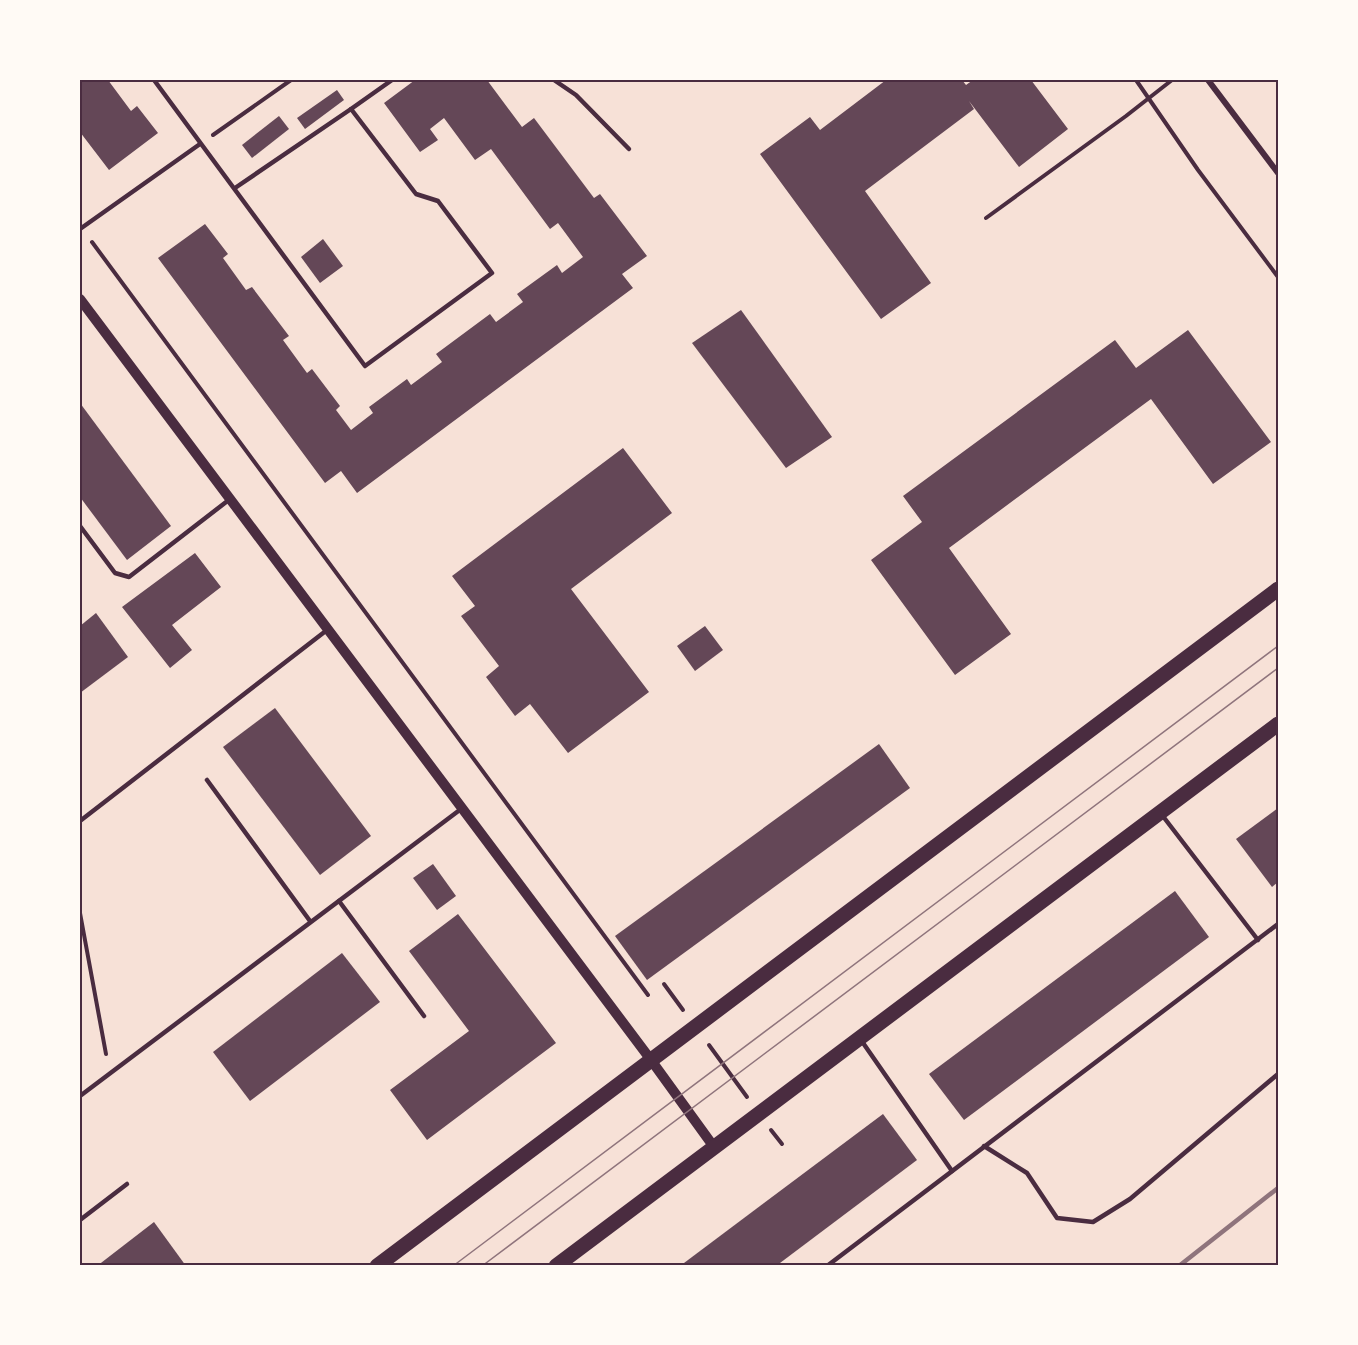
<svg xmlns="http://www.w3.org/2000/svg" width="1358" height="1345" font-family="'Fira Sans Condensed',sans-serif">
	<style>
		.building { fill: #644757 }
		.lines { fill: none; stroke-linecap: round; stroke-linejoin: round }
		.path { stroke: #4a2c40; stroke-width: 4 }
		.service { stroke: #4a2c40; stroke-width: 4.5 }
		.minor { stroke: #4a2c40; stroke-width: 6 }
		.tertiary { stroke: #4a2c40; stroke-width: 10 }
		.primary { stroke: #4a2c40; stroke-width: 15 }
		.tram { stroke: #8f747c; stroke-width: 1.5 }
		.rail { stroke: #8f747c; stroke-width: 4.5 }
		.neatline { fill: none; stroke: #4a2c40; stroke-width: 2 }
	</style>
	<rect width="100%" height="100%" fill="#f7e1d7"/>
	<g class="building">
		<polygon points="80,80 108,80 131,111 137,106 158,133 109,170 80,132"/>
		<polygon points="415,80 487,80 522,127 534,118 594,198 600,194 647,256 622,274 633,288 357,493 341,471 325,483 158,258 205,224 228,254 223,258 246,290 252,287 289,336 283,340 307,373 312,369 340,406 336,410 351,430 373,413 369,407 407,379 411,385 442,362 436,354 490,314 496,322 523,302 517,294 557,265 562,273 583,257 558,223 550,229 491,149 475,160 444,118 430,129 438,140 420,152 384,103"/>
		<polygon points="886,80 962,80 966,85 973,80 1031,80 1068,129 1019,167 969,101 974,109 865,191 931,283 881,319 760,154 810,117 820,130"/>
		<polygon points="337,90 344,100 305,129 297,118"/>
		<polygon points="279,116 289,129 252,158 242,145"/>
		<polygon points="323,239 343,266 320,283 301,257"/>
		<polygon points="741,310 832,437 786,468 692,343"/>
		<polygon points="1188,330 1271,442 1213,484 1151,399 949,548 1011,634 955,675 871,560 922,522 903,496 1115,340 1136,368"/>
		<polygon points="80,403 171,526 127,560 80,497"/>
		<polygon points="623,448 672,513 571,589 649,692 568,753 530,704 515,716 486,677 499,666 461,616 475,606 452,576"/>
		<polygon points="195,553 221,587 172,625 192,650 170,668 122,607"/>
		<polygon points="96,613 128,657 80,693 80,626"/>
		<polygon points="705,626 723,650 695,671 677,646"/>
		<polygon points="275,708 371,836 320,875 223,747"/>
		<polygon points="879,744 910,788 647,980 615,936"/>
		<polygon points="1278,808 1278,882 1272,887 1236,839"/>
		<polygon points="433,864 456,896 437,910 413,878"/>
		<polygon points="1175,891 1209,937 964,1120 929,1074"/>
		<polygon points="458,914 556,1043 427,1140 390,1090 469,1031 409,951"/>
		<polygon points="342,953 380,1002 250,1101 213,1052"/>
		<polygon points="883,1114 917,1160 776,1266 680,1266"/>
		<polygon points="154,1222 186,1266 97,1266"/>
	</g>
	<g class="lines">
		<g class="path">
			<polyline points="1136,80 1198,170 1278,277"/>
			<polyline points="213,135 291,80"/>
			<polyline points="986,218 1126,116 1172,80"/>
			<polyline points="92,242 648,995"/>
			<polyline points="80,913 106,1054"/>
			<polyline points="664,984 683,1010"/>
			<polyline points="709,1045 747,1097"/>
			<polyline points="771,1130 782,1144"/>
		</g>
		<g class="service">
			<polyline points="154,80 365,366 492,273 438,201 416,194 351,109 392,80"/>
			<polyline points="554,80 576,95 629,149"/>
			<polyline points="235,188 351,109"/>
			<polyline points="80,229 200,144"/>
			<polyline points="80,526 115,573 129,577 230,499"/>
			<polyline points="207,780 310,921"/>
			<polyline points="1162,815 1258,940"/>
			<polyline points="80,821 327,630"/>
			<polyline points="339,901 424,1016"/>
			<polyline points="861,1040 952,1171"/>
			<polyline points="80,1096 461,809"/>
			<polyline points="984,1146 1027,1173 1057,1218 1093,1222 1130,1199 1278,1074"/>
			<polyline points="80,1220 127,1184"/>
			<polyline points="827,1266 1278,924"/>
		</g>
		<polyline class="minor" points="1208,80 1278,173"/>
		<polyline class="tertiary" points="80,299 651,1060 714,1147"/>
		<g class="primary">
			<polyline points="377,1266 1278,589"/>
			<polyline points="556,1266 1278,724"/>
		</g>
		<g class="tram">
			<polyline points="453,1266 1278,646"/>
			<polyline points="482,1266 1278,668"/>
		</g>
		<polyline class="rail" points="1179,1266 1278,1188"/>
	</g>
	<rect width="1358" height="1345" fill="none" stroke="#fffaf5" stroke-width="162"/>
	<rect x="81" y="81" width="1196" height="1183" class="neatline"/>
</svg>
